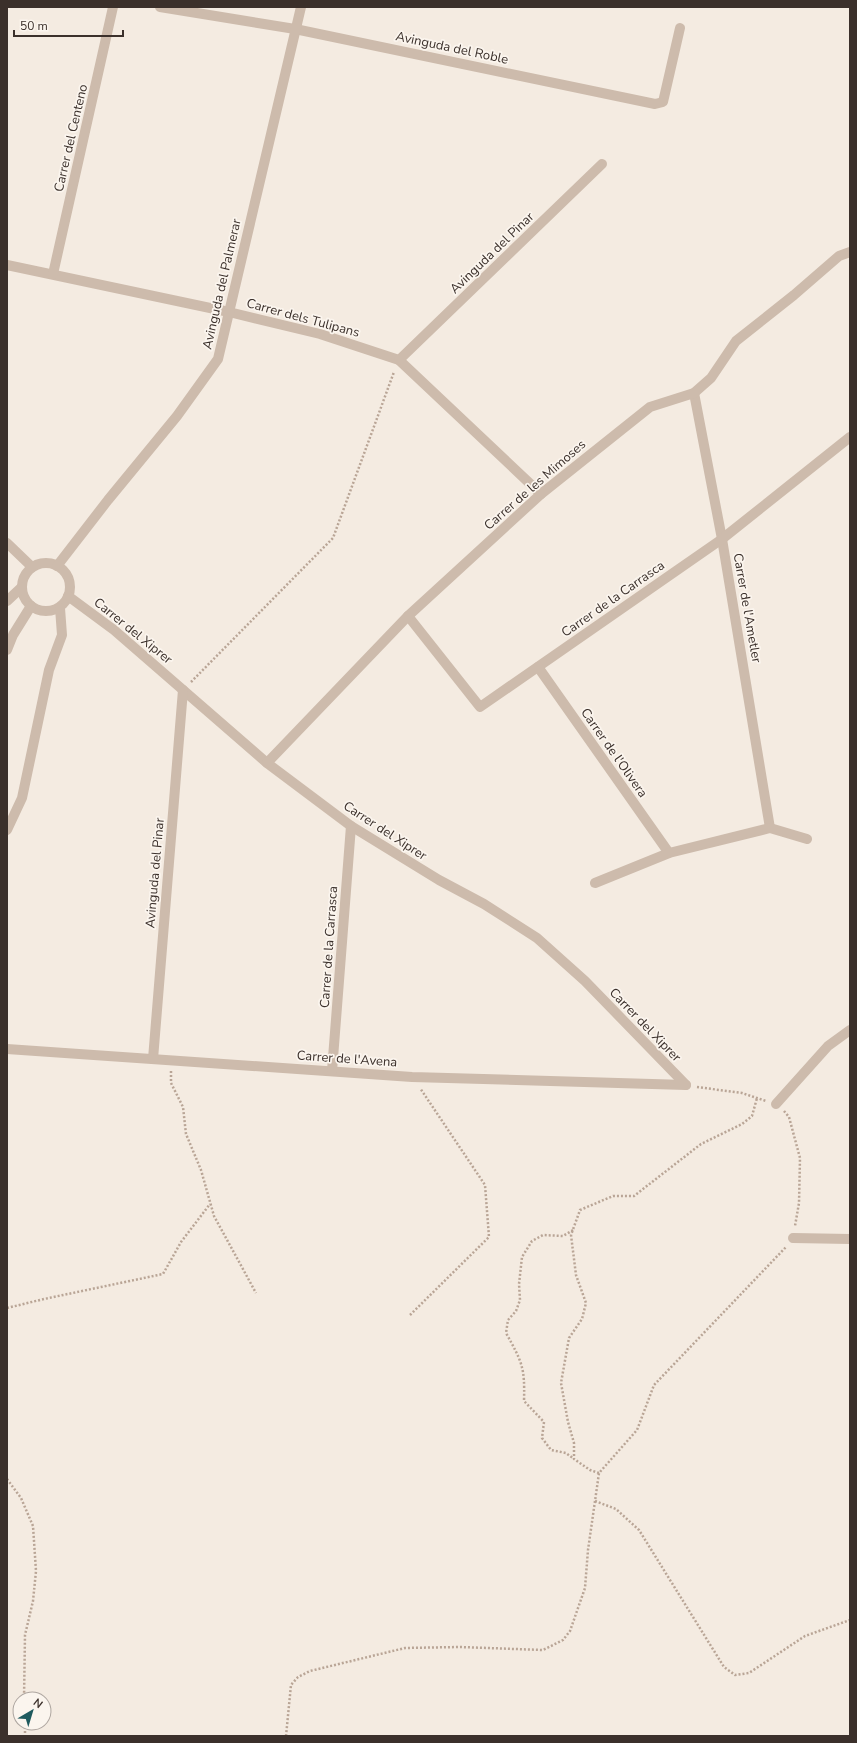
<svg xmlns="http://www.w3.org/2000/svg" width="857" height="1743" font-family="'Nunito Sans',sans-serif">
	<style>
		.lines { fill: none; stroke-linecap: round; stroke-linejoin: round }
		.path { stroke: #b9a596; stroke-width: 2.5; stroke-dasharray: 2 2; stroke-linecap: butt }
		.minor { stroke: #cdbbac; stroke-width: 10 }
		.labels { text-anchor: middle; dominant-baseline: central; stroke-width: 3.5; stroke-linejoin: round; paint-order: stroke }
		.street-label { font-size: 13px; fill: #3b302b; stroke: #fbf5ee }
	</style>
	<rect width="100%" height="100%" fill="#f4ebe1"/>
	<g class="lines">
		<g class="path">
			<polyline points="191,682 333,538 394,372"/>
			<polyline points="171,1071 171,1083 183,1107 186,1134 201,1170 214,1216 256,1293"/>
			<polyline points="697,1087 742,1093 766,1101"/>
			<polyline points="784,1111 789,1117 800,1158 799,1203 795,1226"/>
			<path d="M573 1230 563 1236 543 1235 532 1241 522 1257 519 1284 520 1300 516 1311 508 1320 506 1333C522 1362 525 1367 524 1401L544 1422 542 1438 551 1450 566 1453 574 1459"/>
			<polyline points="7,1308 44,1299 163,1274 181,1242 210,1204"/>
			<polyline points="410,1315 489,1237 485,1185 420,1088"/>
			<polyline points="599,1473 590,1470 574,1459 574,1443 568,1422 561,1383 569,1338 582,1319 586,1303 576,1275 571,1235 580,1210 613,1196 634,1196 701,1144 742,1124 752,1116 757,1098"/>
			<polyline points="7,1479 21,1498 33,1526 36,1571 33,1601 25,1635 24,1699"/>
			<polyline points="595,1501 616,1509 639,1530 724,1667 735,1675 749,1673 805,1636 850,1620"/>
			<polyline points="25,1723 25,1736"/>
			<polyline points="286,1736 291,1685 298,1677 310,1671 405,1648 460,1647 543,1650 563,1640 570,1631 585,1588 588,1550 599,1473 637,1430 654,1385 786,1247"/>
		</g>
		<g class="minor">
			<polyline points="160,7 295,29 655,104 663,102 680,28"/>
			<polyline points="7,265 229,312 320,334 399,360 541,494"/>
			<polyline points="53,274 113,7"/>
			<polyline points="399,360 602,164"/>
			<polyline points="694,393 722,539 770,828"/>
			<polyline points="7,543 32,567"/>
			<circle cx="46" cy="587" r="24"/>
			<polyline points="57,566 108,500 177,416 218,359 301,7"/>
			<polyline points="68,596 114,630 267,763 351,826 439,880 484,904 537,938 585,981 686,1085"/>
			<polyline points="7,601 22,587"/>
			<polyline points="408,616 480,707 722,539 850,437"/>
			<polyline points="7,650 13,635 31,606"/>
			<polyline points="538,667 669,853"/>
			<polyline points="267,763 408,616 541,494 650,407 694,393 711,378 736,341 794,295 839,256 850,252"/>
			<polyline points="7,830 22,798 49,670 62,635 60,608"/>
			<polyline points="595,883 669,853 770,828 807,839"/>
			<polyline points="7,1049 412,1077 686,1085"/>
			<polyline points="153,1059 183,690"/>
			<polyline points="332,1071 351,826"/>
			<polyline points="776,1104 828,1046 850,1030"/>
			<polyline points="793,1238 850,1239"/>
		</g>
	</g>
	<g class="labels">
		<g class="street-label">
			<text transform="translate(452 48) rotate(12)">Avinguda del Roble</text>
			<text transform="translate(71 138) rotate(-77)">Carrer del Centeno</text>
			<text transform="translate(492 253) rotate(-44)">Avinguda del Pinar</text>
			<text transform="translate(222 284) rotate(-77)">Avinguda del Palmerar</text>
			<text transform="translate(303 318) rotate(15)">Carrer dels Tulipans</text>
			<text transform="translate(535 485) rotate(-41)">Carrer de les Mimoses</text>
			<text transform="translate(613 599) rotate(-35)">Carrer de la Carrasca</text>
			<text transform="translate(747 608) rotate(80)">Carrer de l'Ametler</text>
			<text transform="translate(133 631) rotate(39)">Carrer del Xiprer</text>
			<text transform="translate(614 753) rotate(55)">Carrer de l'Olivera</text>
			<text transform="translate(385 831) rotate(33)">Carrer del Xiprer</text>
			<text transform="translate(155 873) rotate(-85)">Avinguda del Pinar</text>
			<text transform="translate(329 947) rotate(-86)">Carrer de la Carrasca</text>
			<text transform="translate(645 1025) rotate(46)">Carrer del Xiprer</text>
			<text transform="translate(347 1059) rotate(4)">Carrer de l'Avena</text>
		</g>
	</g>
	<rect width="857" height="1743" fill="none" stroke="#3b302b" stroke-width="16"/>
	<g transform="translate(32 1711) rotate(38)"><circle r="19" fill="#fbf5ee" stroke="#aea6a0"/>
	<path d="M0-3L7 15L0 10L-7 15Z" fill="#1f5a5e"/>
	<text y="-6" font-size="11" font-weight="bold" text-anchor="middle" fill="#3b302b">N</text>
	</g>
	<path d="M14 30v6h109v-6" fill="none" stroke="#3b302b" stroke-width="2"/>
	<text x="20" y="30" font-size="12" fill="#3b302b" stroke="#fbf5ee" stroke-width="3" paint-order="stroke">50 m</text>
</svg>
